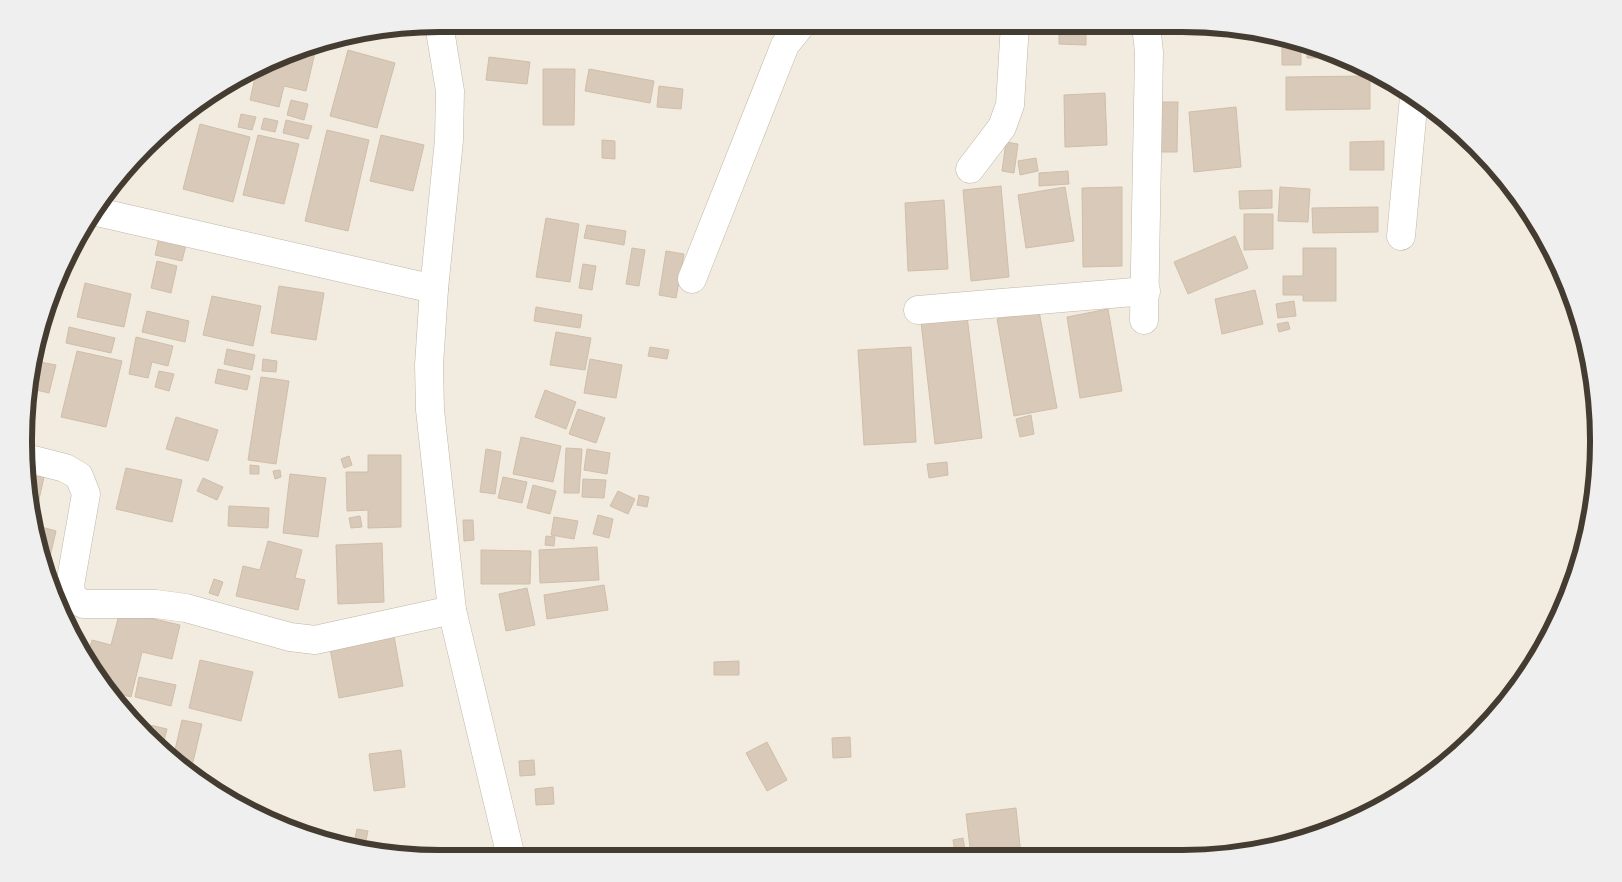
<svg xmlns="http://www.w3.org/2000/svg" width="1622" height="882" font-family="Ubuntu,sans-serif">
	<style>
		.building { fill: #d8c9b8; stroke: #d0bea8 }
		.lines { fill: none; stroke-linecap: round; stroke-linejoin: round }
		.minor-casing { stroke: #c1b6a6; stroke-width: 29 }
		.minor { stroke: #fff; stroke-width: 28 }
		.rim { fill: none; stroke: #443b31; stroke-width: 6 }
	</style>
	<rect width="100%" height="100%" fill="#f2ece0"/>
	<g class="building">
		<polygon points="1059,30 1086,31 1086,45 1059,44"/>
		<polygon points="1282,37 1301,43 1301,65 1282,65"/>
		<polygon points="317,44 306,91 284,86 279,107 250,100 256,73 307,46"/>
		<polygon points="1307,45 1336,58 1307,58"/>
		<polygon points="348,50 395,63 377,128 330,116"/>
		<polygon points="489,57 530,62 527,84 486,80"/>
		<polygon points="543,69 575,69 574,125 543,125"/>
		<polygon points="589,69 654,81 650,103 585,91"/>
		<polygon points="1370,76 1370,109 1286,110 1286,77"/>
		<polygon points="659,86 683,89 681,109 657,107"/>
		<polygon points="1105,93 1107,145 1065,147 1064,95"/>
		<polygon points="291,100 308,104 304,120 287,115"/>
		<polygon points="1160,102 1178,102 1177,152 1160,152"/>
		<polygon points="1236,107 1241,167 1194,172 1189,112"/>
		<polygon points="241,114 256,117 252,130 238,127"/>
		<polygon points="264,118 278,121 275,132 261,129"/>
		<polygon points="286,120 312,126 308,139 283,133"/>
		<polygon points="200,124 250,137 233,202 183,189"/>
		<polygon points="327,130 369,140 348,231 305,221"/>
		<polygon points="258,135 299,144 284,204 243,195"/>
		<polygon points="381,135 424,145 413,191 370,181"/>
		<polygon points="602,140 615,141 615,159 602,158"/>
		<polygon points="1384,141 1384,170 1350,170 1350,142"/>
		<polygon points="1006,142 1018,144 1014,173 1002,171"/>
		<polygon points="1036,158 1038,171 1020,175 1018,161"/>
		<polygon points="1068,171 1069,184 1039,186 1039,173"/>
		<polygon points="1001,186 1009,277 971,281 963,190"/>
		<polygon points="1065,187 1074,241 1026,248 1018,195"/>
		<polygon points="1122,187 1122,266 1083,267 1082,188"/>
		<polygon points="1280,187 1310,189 1308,222 1278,221"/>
		<polygon points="1272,190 1272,208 1240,209 1239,191"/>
		<polygon points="944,200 948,269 908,271 905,203"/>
		<polygon points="1378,207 1378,232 1313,233 1312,208"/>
		<polygon points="1244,214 1273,214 1273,249 1244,250"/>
		<polygon points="546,218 579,224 570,282 536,277"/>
		<polygon points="587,225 626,231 624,245 584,238"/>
		<polygon points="1235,236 1248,268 1188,294 1174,262"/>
		<polygon points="159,238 186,245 182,261 155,255"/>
		<polygon points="632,248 645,250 639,286 626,284"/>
		<polygon points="1303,248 1336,248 1336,301 1303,301 1303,295 1283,295 1283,276 1303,276"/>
		<polygon points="666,251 684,254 676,298 659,295"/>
		<polygon points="157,261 177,266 171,293 151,288"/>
		<polygon points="583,264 596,266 592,290 579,288"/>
		<polygon points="85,283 131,294 124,327 77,317"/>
		<polygon points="279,286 324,293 316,340 271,333"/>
		<polygon points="1255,290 1263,324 1222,334 1215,299"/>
		<polygon points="212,296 261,306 253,346 203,335"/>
		<polygon points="1294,301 1296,316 1278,318 1276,304"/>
		<polygon points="536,307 582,315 580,328 534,321"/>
		<polygon points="1108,309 1122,391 1080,398 1067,317"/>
		<polygon points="147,311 189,321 185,342 142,332"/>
		<polygon points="1039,311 1057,408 1014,416 997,319"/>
		<polygon points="967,316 982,438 935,444 921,322"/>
		<polygon points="1288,322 1290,329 1279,332 1277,324"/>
		<polygon points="69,327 115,338 111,353 66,343"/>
		<polygon points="556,332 591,338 585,370 550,365"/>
		<polygon points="136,337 173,346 168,366 152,362 148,378 129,374"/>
		<polygon points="650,347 669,350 667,359 648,356"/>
		<polygon points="911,347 916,442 864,445 858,350"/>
		<polygon points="227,349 255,355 252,370 224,364"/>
		<polygon points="77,351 122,361 106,427 61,417"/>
		<polygon points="263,359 277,361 276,372 262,371"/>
		<polygon points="590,359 622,365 616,398 584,393"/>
		<polygon points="35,361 56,365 49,393 32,389"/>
		<polygon points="218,369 250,376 247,390 215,383"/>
		<polygon points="159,371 174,374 169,391 155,387"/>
		<polygon points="261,377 289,381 276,464 248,460"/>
		<polygon points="545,390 576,402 566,429 535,417"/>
		<polygon points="578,409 605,418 596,443 569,434"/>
		<polygon points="1031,415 1034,434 1020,437 1016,419"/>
		<polygon points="176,417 218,430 208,461 166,449"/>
		<polygon points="521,437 561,446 553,482 513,474"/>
		<polygon points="566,448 582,449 579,493 564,493"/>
		<polygon points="486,449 501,452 495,494 480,492"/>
		<polygon points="587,449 610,453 607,474 584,470"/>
		<polygon points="368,455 401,455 401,527 368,528 368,510 347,511 346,472 368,472"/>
		<polygon points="349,456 352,465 344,468 341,459"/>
		<polygon points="947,462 948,475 929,478 927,464"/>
		<polygon points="250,465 259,466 259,474 250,474"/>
		<polygon points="126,468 182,480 172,522 116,509"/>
		<polygon points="280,470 281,477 275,479 273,471"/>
		<polygon points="290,474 326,478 318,537 283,533"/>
		<polygon points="37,475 44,477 38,504 33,503 32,498"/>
		<polygon points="503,477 527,482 522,503 498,498"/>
		<polygon points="203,478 223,487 217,500 197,491"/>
		<polygon points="583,479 606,480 604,498 582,497"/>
		<polygon points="533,485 556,491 550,514 527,508"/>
		<polygon points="618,491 635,499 628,514 610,506"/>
		<polygon points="639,495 649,497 647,507 637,505"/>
		<polygon points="229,506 269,508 268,528 228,526"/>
		<polygon points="598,515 613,519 609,538 593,534"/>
		<polygon points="360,516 362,527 351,528 349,518"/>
		<polygon points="554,517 578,521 574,539 551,535"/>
		<polygon points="463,520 473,520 474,540 464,541"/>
		<polygon points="38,526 56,531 48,565 47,565"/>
		<polygon points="546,536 555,537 554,546 545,545"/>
		<polygon points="268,541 302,550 295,578 305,580 298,610 236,596 243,566 260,570"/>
		<polygon points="382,543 384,602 338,604 336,545"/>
		<polygon points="597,547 599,580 540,583 539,550"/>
		<polygon points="481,550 531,551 530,584 481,584"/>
		<polygon points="214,579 223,582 218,596 209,593"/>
		<polygon points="604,585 608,610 547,619 544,595"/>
		<polygon points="527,588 535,625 506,631 499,594"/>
		<polygon points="120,611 180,625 172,659 142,652 131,697 112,692 88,654 92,640 111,645"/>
		<polygon points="394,636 403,686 339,698 330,648"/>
		<polygon points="200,660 253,672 241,721 189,708"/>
		<polygon points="739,661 739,675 714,675 714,662"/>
		<polygon points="139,677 176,685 171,706 135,697"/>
		<polygon points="182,720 202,724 192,766 187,765 174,754"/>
		<polygon points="133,721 167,729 163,745"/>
		<polygon points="850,737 851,757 833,758 832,738"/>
		<polygon points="767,742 787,780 767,791 746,753"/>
		<polygon points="401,750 405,787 374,791 369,754"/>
		<polygon points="534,760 535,775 520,776 519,761"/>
		<polygon points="553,787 554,804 536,805 535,789"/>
		<polygon points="1016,808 1021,855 971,856 966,814"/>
		<polygon points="357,829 368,831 365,845 354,843"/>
		<polygon points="963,838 965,850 955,852 953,840"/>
		<polygon points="813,852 813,856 800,856 799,855"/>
	</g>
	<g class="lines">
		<defs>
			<g id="minor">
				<polyline points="439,24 450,91 449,140 434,289 429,365 430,410 452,610 511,857"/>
				<polyline points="970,169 1002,127 1010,105 1015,24"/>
				<polyline points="93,211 434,289"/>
				<polyline points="1401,236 1414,97"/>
				<polyline points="692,279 785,45 802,24"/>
				<polyline points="918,310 1146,291"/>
				<polyline points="1144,320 1149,52 1146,25"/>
				<polyline points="26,458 65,468 79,476 86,494 70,585 72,597 83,604 156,604 186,608 290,637 315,640 452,610"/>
			</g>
		</defs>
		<use href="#minor" class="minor-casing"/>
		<use href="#minor" class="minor"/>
	</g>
	<path d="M0 0H1622V882H0ZM440 32H1182A408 408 0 0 1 1590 440V442A408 408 0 0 1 1182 850H440A408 408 0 0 1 32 442V440A408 408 0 0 1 440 32Z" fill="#f0efef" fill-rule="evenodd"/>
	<path class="rim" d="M440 32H1182A408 408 0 0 1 1590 440V442A408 408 0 0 1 1182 850H440A408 408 0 0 1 32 442V440A408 408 0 0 1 440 32Z"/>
</svg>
